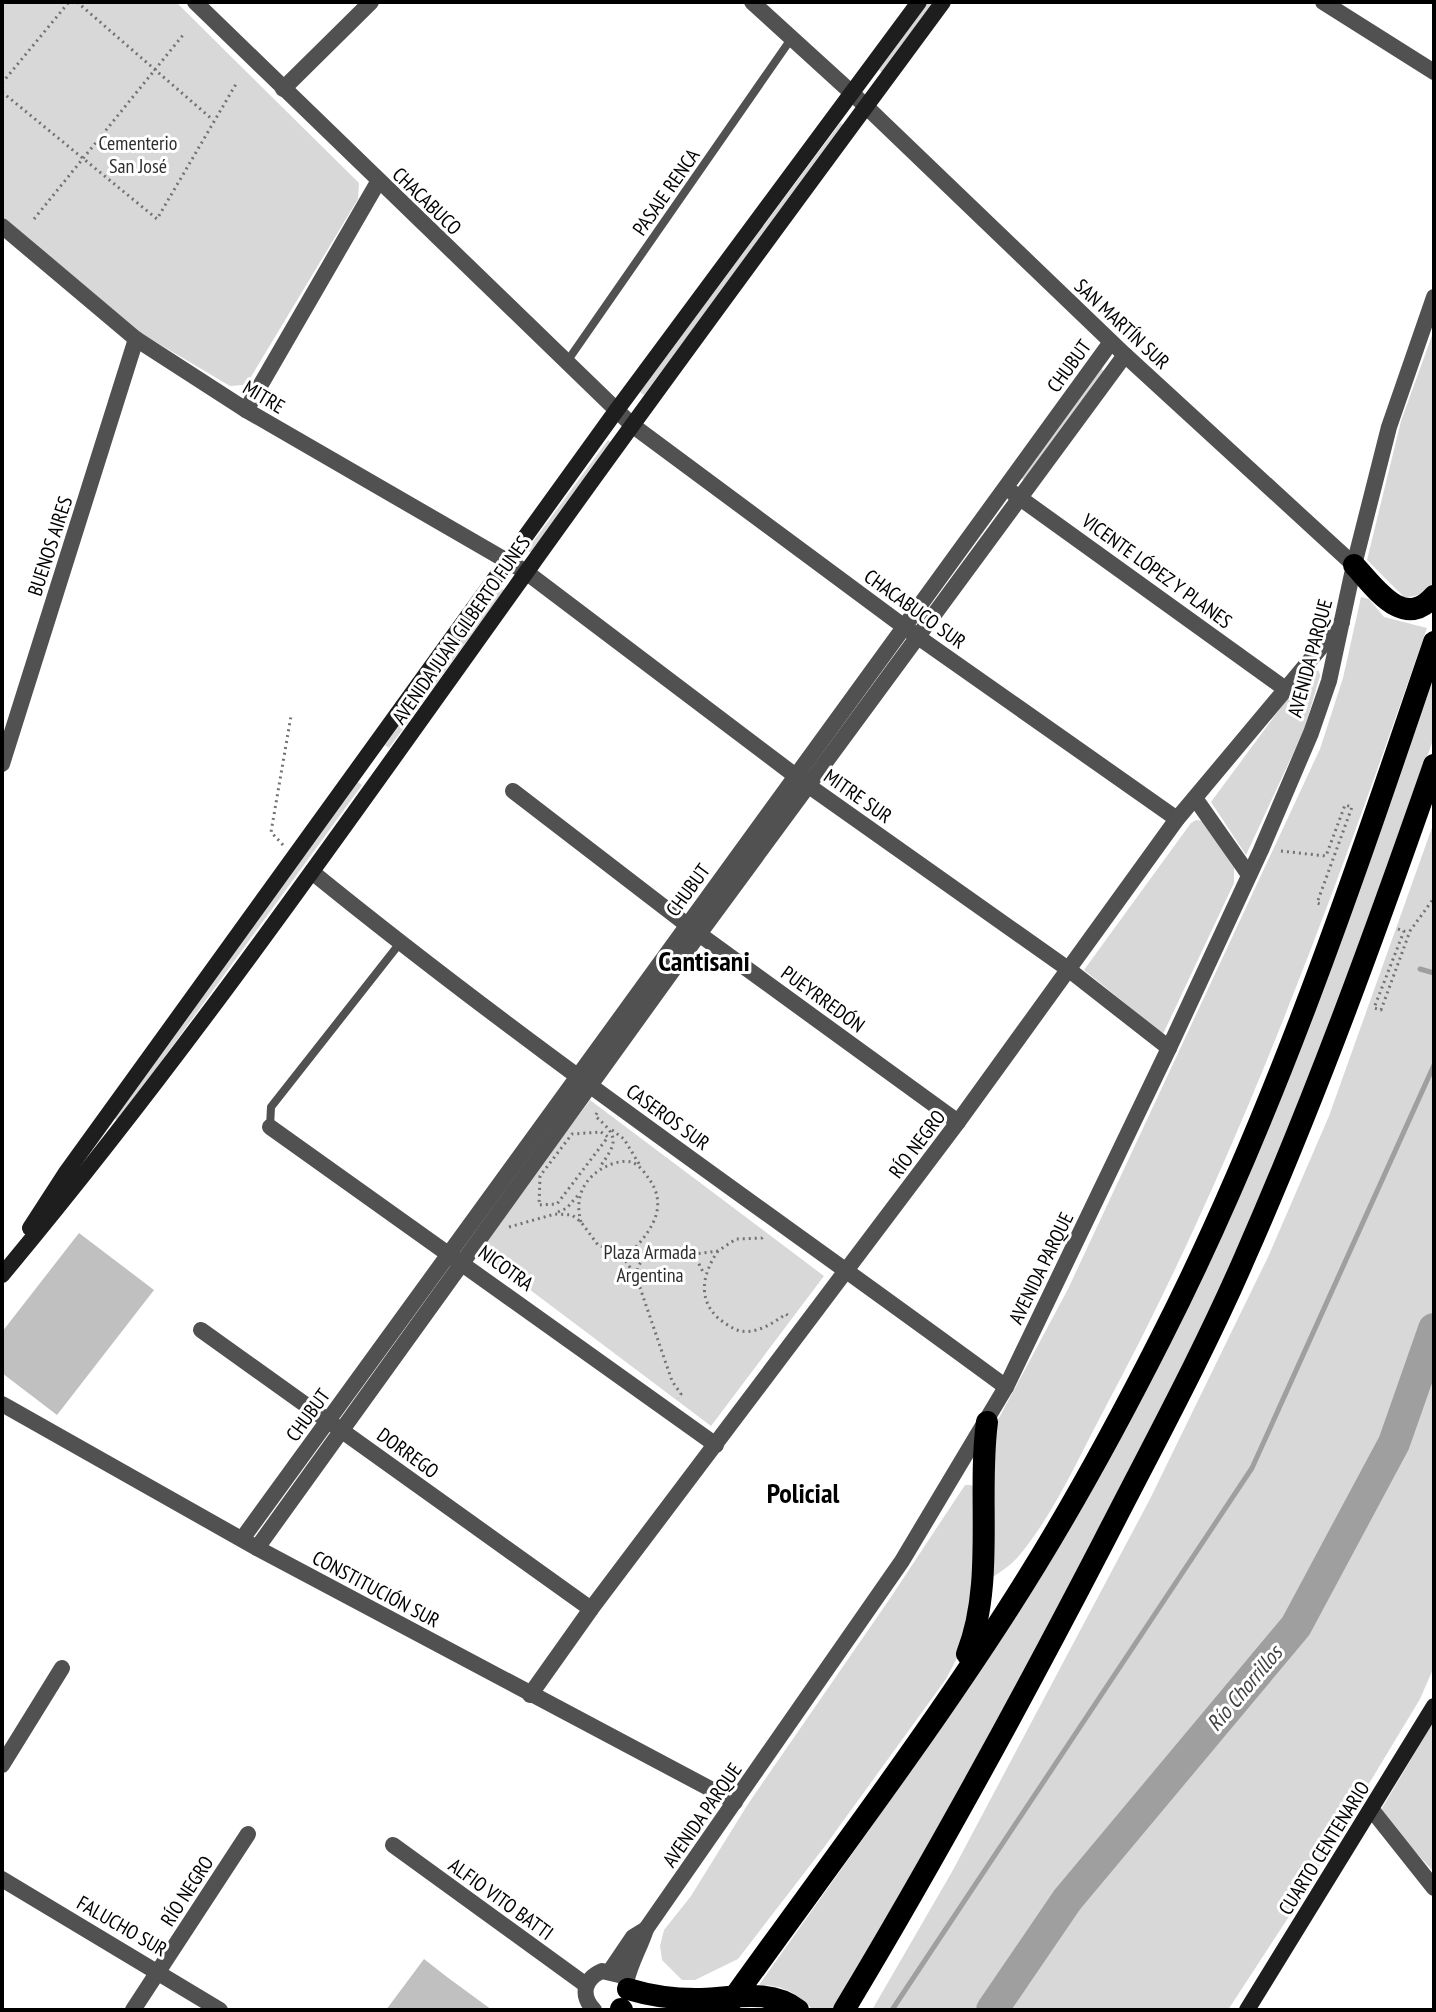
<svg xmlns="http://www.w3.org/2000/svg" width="1436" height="2012" font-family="'PT Sans Narrow',sans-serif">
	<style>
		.green { fill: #d8d8d8 }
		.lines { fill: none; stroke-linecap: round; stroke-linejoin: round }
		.stream { stroke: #9f9f9f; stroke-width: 5 }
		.river { stroke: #9f9f9f; stroke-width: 32 }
		.building { fill: #c0c0c0 }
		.path { stroke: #737373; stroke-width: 3; stroke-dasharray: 2 4; stroke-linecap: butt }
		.service { stroke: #515151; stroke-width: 8 }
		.minor { stroke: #515151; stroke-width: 16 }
		.tertiary { stroke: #515151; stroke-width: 16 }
		.secondary { stroke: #1e1e1e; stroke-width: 16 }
		.trunk { stroke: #000; stroke-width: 22 }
		.labels { text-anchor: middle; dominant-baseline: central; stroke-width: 6; stroke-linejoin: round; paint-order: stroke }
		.park-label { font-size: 20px; fill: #2f2f2f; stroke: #fff }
		.street-label { font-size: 20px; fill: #000; stroke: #fff }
		.water-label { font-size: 22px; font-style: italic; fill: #404040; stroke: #fff }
		.district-label { font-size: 28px; font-weight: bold; fill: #000; stroke: #fff }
	</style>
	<rect width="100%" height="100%" fill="#fff"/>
	<g class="green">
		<polygon points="2,2 176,2 359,183 358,199 249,380 243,385 230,386 139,332 2,216"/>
		<polygon points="928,2 934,2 883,73 879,70"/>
		<polygon points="840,123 844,125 644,395 640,392"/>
		<path d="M1434 330V582C1428 592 1415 598 1404 597L1367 560 1401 421Z"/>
		<polygon points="1100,368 1104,371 1024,480 1020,477"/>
		<polygon points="608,440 612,443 531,553 527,550"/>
		<polygon points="500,587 504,590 389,748 385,745"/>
		<path d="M1361 597 1369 599 1384 617 1427 628C1335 893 1238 1160 1105 1408 1080 1455 1052 1518 1017 1558 1010 1566 1001 1571 993 1577L992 1431 1068 1289 1320 749 1343 678Z"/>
		<path d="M1434 669V737L1373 911 1290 1130 1208 1316 974 1770 833 2010H813C797 1993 783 1985 759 1985L899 1788 1130 1418Z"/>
		<polygon points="1313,670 1319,671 1320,676 1304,730 1246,855 1211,802 1299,683"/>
		<polygon points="358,782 362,785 118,1121 114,1118"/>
		<polygon points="1196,820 1203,821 1234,868 1234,883 1163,1034 1084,970 1191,823"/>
		<polygon points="1434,822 1434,1667 1420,1699 1288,1918 1228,2010 872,2010 953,1870 1150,1499 1268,1257 1329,1116"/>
		<polygon points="590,1100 824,1276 711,1426 477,1250"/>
		<polygon points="965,1485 971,1485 977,1490 970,1633 946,1679 825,1846 738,1959 695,1980 682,1980 662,1960 660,1946 664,1930 691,1896 748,1804 891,1597"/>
		<polygon points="1434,1721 1434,1872 1379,1813"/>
	</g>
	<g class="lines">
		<g class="stream">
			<polyline points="1420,969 1434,973"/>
			<polyline points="892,2010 1252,1468 1434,1065"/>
		</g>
		<polyline class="river" points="992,2010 1067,1900 1296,1626 1394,1443 1434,1329"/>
	</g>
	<g class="building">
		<polygon points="79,1233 154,1290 57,1415 2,1373 2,1332"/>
		<polygon points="424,1959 447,1977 492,2010 386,2010"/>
	</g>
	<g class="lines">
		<g class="path">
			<polyline points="77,2 213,120"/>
			<polyline points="2,83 69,2"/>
			<polyline points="2,92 157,219 236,84"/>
			<polyline points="34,219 183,35"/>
			<polyline points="283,845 271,832 291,716"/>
			<polyline points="1281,851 1326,856 1345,805 1352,807 1317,903 1323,905"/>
			<polyline points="1398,929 1404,931 1374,1008 1381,1010 1410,931 1434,898"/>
			<path d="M597 1113 595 1116C620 1137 617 1143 599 1168"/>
			<polyline points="612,1130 624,1139 641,1167"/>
			<polygon points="601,1132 608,1137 557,1204 539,1205 540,1176 572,1134"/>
			<polyline points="558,1212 567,1208 579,1194"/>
			<path d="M581 1222C574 1197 584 1177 607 1166 613 1163 624 1160 631 1162 639 1164 645 1173 649 1179 668 1205 653 1229 633 1250"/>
			<polyline points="509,1227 555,1214 572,1215 581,1222 598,1245 620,1253 636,1276 672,1381 681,1394 678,1398"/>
			<polyline points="615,1248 688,1255 718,1251 736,1239 762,1238 765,1235"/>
			<path d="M718 1251C703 1273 697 1298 718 1318 724 1323 733 1329 740 1331 757 1334 773 1323 786 1314L790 1317"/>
			<polyline points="690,1256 698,1262 704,1274"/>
			<path d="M636 1276C638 1264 642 1257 654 1253"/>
		</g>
		<g class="service">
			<polyline points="566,363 791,39"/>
			<polyline points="270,1127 271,1107 400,943"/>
		</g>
		<g class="minor">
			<polyline points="195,2 632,425 918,637 1177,819"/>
			<polyline points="752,2 853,94 1125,355 1354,565"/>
			<polyline points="1323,2 1434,72"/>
			<polyline points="283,89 371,2"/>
			<polyline points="2,226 136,339 246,410 526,572 809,786 1068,969 1169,1048"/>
			<polyline points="246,410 378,182"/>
			<polyline points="1013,493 1284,688"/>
			<polyline points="2,764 136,339"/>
			<polyline points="513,791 699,934 958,1122"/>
			<polyline points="1195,798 1249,875"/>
			<path d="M312 872C536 1054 774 1216 1006 1387"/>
			<polyline points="270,1127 716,1445"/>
			<polyline points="201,1330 591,1609"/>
			<polyline points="2,1404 257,1548 735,1802"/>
			<polyline points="242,1539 1111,342"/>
			<polyline points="257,1548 699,934 1125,355"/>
			<polyline points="530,1695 591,1609 958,1122 1177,819 1342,622"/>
			<polyline points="2,1765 62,1668"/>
			<polyline points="1372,1810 1434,1888"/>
			<polyline points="393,1845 586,1985"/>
			<polyline points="2,1879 220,2010"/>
			<polyline points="133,2010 248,1834"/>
		</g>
		<g class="tertiary">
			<polyline points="646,1929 902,1561 1006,1387 1169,1048 1261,850 1311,733 1329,681 1354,565 1389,427 1434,297"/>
			<path d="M610 1971 633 1937 646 1929C640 1948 630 1963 626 1983"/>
			<path d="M594 2010C580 1995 584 1979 602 1971L619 1975"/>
		</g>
		<g class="secondary">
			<polyline points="30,1228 65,1174 616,411 919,2"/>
			<path d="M2 1275C189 1051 355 811 525 574 662 382 803 192 943 2"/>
			<polyline points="1247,2010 1434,1706"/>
		</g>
		<g class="trunk">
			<path d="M1354 565C1375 587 1403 631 1434 596"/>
			<path d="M967 1654C995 1584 977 1496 987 1422"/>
			<path d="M628 1989C651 1996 673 1999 696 1999 730 1999 770 1987 798 2010"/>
			<polyline points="621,2009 622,2010"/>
			<path d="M725 2010C820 1877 920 1746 1008 1609 1064 1522 1115 1429 1161 1338 1274 1116 1354 877 1434 642"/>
			<path d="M844 2010C936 1857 1021 1701 1103 1543 1151 1449 1203 1354 1245 1257 1316 1096 1376 931 1434 765"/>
		</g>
	</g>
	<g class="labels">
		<g class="park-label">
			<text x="138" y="143">Cementerio<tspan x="138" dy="23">San José</tspan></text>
			<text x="650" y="1252">Plaza Armada<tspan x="650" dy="23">Argentina</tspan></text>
		</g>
		<g class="street-label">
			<text transform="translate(666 192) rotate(-55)">PASAJE RENCA</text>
			<text transform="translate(427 201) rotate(44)">CHACABUCO</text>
			<text transform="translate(1122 324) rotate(43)">SAN MARTÍN SUR</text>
			<text transform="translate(1069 366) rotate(-54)">CHUBUT</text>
			<text transform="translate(264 397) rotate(31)">MITRE</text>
			<text transform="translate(50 546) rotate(-72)">BUENOS AIRES</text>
			<text transform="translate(1157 571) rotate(36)">VICENTE LÓPEZ Y PLANES</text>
			<text transform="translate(915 609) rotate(36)">CHACABUCO SUR</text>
			<text transform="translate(461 630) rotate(-55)">AVENIDA JUAN GILBERTO FUNES</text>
			<text transform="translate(1310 658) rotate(-75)">AVENIDA PARQUE</text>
			<text transform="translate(858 796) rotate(35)">MITRE SUR</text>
			<text transform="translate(688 890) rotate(-54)">CHUBUT</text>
			<text transform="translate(823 999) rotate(36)">PUEYRREDÓN</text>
			<text transform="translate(668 1117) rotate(36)">CASEROS SUR</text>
			<text transform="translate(917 1144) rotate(-53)">RÍO NEGRO</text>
			<text transform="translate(506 1268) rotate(36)">NICOTRA</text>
			<text transform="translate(1041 1268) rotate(-64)">AVENIDA PARQUE</text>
			<text transform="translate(308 1415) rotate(-54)">CHUBUT</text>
			<text transform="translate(408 1453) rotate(36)">DORREGO</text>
			<text transform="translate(376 1589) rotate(28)">CONSTITUCIÓN SUR</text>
			<text transform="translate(702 1815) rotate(-55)">AVENIDA PARQUE</text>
			<text transform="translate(1324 1848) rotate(-58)">CUARTO CENTENARIO</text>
			<text transform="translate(187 1891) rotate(-57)">RÍO NEGRO</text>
			<text transform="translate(501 1899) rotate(36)">ALFIO VITO BATTI</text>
			<text transform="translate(122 1926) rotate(30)">FALUCHO SUR</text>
		</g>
		<g class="water-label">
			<text transform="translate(1244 1688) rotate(-50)">Río Chorrillos</text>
		</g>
		<g class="district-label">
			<text x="704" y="960">Cantisani</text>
			<text x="803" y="1492">Policial</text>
		</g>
	</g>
	<rect width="1436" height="2012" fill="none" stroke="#000000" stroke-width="8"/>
</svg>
